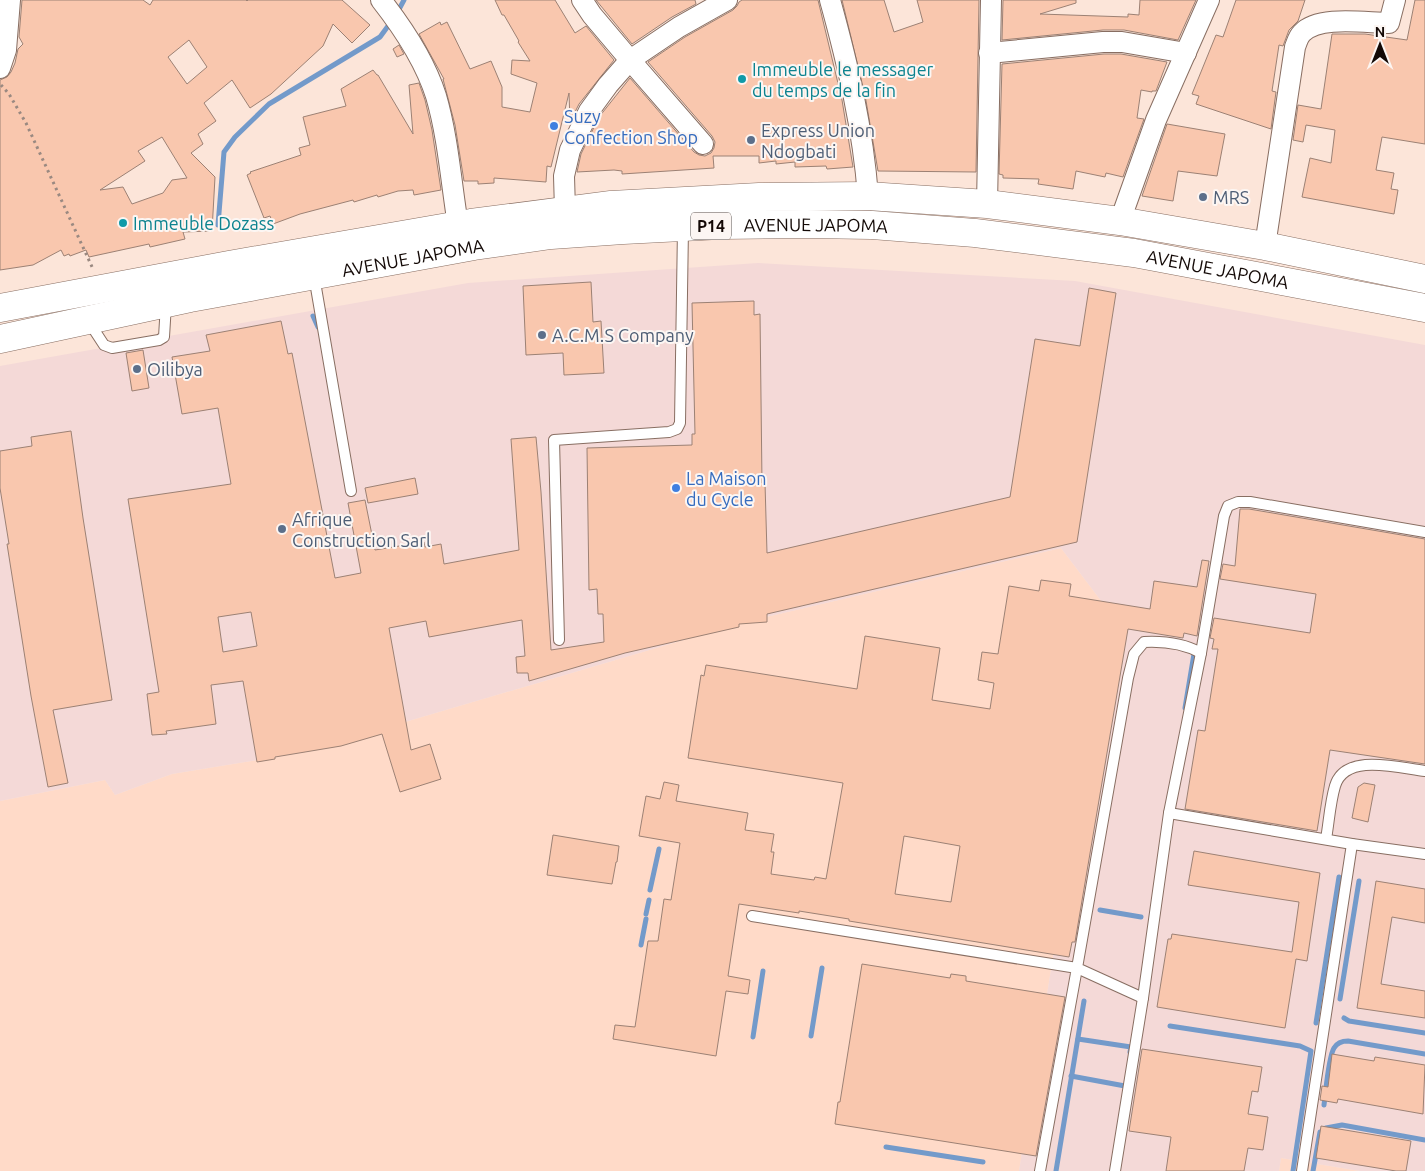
<svg xmlns="http://www.w3.org/2000/svg" width="1425" height="1171" font-family="Ubuntu,sans-serif">
	<style>
		.built { fill: #ffdac8 }
		.industrial { fill: #f4d9d7 }
		.lines { fill: none; stroke-linecap: round; stroke-linejoin: round }
		.stream { stroke: #739aca; stroke-width: 5 }
		.building { fill: #f9c7ae; stroke: #9c8174; fill-rule: evenodd }
		.lane-casing { stroke: #886e62; stroke-width: 12 }
		.street-casing { stroke: #886e62; stroke-width: 22 }
		.primary-casing { stroke: #886e62; stroke-width: 29 }
		.path { stroke: #9a8981; stroke-width: 3; stroke-dasharray: 2.5 4; stroke-linecap: butt }
		.lane { stroke: #fff; stroke-width: 10 }
		.street { stroke: #fff; stroke-width: 20 }
		.primary { stroke: #fff; stroke-width: 28 }
		.culture-dot { fill: #0f9aa8; stroke: #fcf6f3; stroke-width: 2 }
		.shop-dot { fill: #3f7fe0; stroke: #fcf6f3; stroke-width: 2 }
		.service-dot { fill: #5c6f8a; stroke: #fcf6f3; stroke-width: 2 }
		.labels { text-anchor: middle; dominant-baseline: central; stroke-width: 4; stroke-linejoin: round; paint-order: stroke }
		.shield { fill: #fcf6f3; stroke: #59504d; stroke-width: 1 }
		.shield-label { font-size: 16px; font-weight: bold; fill: #130906 }
		.culture-label { font-size: 18px; fill: #0d838f; stroke: #fcf6f3; text-anchor: start }
		.shop-label { font-size: 18px; fill: #366cbe; stroke: #fcf6f3; text-anchor: start }
		.service-label { font-size: 18px; fill: #4e5e75; stroke: #fcf6f3; text-anchor: start }
		.street-label { font-size: 18px; fill: #130906; stroke: #fcf6f3 }
	</style>
	<rect width="100%" height="100%" fill="#fce5d9"/>
	<g class="built">
		<polygon points="1061,548 1108,610 1019,1171 0,1171 0,801 105,780 115,795 172,774 300,753 741,623"/>
		<polygon points="1281,1158 1360,1171 1279,1171"/>
	</g>
	<polygon class="industrial" points="758,263 1075,281 1425,345 1425,1171 1360,1171 1281,1158 1279,1171 1019,1171 1108,610 1061,548 741,623 300,753 172,774 115,795 105,780 0,801 0,366 468,283"/>
	<g class="lines">
		<g class="stream">
			<polyline points="397,13 404,0"/>
			<polyline points="218,225 224,152 235,137 269,104 380,37 391,22"/>
			<polyline points="313,316 318,327"/>
			<polyline points="1185,708 1194,654"/>
			<polyline points="650,890 659,849"/>
			<polyline points="1100,910 1141,917"/>
			<polyline points="646,914 649,900"/>
			<polyline points="641,945 646,919"/>
			<polyline points="1340,999 1359,881"/>
			<polyline points="1344,1018 1349,1021 1425,1033"/>
			<polyline points="1316,1023 1339,877"/>
			<polyline points="1170,1026 1300,1046 1311,1051 1293,1171"/>
			<polyline points="811,1036 822,968"/>
			<polyline points="753,1037 763,971"/>
			<polyline points="1078,1039 1131,1047 1130,1052"/>
			<polyline points="1071,1076 1125,1086"/>
			<path d="M1324 1105C1326 1092 1328 1058 1334 1048 1337 1043 1342 1041 1348 1041L1425 1054"/>
			<polyline points="1324,1131 1326,1128 1342,1125 1425,1140"/>
			<polyline points="886,1147 983,1162"/>
			<polyline points="1056,1171 1084,1001"/>
			<polyline points="1313,1171 1320,1132"/>
		</g>
	</g>
	<g class="building">
		<path d="M22 0H143L150 5 153 0H246L247 1 248 0H342L370 25 352 43 333 24 323 46 271 94 250 108 232 80 204 103 216 121 198 134 203 144 191 153 215 177 212 231 183 232 185 239 150 247 149 244 89 257 86 250 70 256 69 254 64 256 61 250 33 265 0 270V80L7 77 11 72 15 63 18 49 23 44 19 37ZM189 40 207 67 187 84 168 57ZM162 137 187 178 172 180 163 193 132 204 123 187 100 190 145 161 138 151Z"/>
		<polygon points="495,0 555,0 575,33 586,26 614,60 579,104 570,122 569,93 551,167 547,166 546,182 494,178 494,183 478,184 478,181 464,181 455,125 443,79 444,79 419,34 440,22 441,25 447,22 470,69 491,61 502,87 502,107 530,112 537,83 511,74 512,60 530,61 518,42 519,41 504,15 502,15"/>
		<polygon points="596,0 695,0 696,4 672,17 632,44"/>
		<polygon points="742,0 818,0 842,100 853,167 827,169 826,166 795,167 795,162 776,164 776,161 759,163 759,156 713,156 714,168 622,174 622,171 614,170 577,172 581,154 599,117 630,78 694,152 699,155 705,156 711,153 714,148 715,142 712,136 648,62 685,37 733,10 737,6 739,2"/>
		<polygon points="842,0 884,0 894,32 923,22 917,0 979,0 976,172 878,171 865,95"/>
		<polygon points="1003,0 1076,0 1076,3 1040,14 1128,17 1128,14 1139,15 1140,0 1196,0 1178,40 1124,30 1103,30 1002,40"/>
		<polygon points="1236,0 1305,0 1298,21 1289,30 1283,46 1279,45 1272,91 1276,92 1271,129 1196,104 1199,96 1192,94 1216,35 1223,37"/>
		<polygon points="1415,0 1425,0 1425,144 1382,137 1376,170 1394,173 1391,189 1398,190 1394,214 1302,197 1310,158 1331,163 1335,130 1306,125 1303,142 1293,140 1298,105 1321,109 1332,34 1365,34 1407,40"/>
		<polygon points="399,45 404,54 397,57 393,49"/>
		<polygon points="1104,54 1121,54 1167,62 1156,91 1152,91 1152,92 1141,90 1137,118 1144,119 1123,177 1106,173 1105,177 1076,171 1073,189 1038,184 1039,179 1003,178 1003,175 999,174 1002,64"/>
		<polygon points="373,70 377,75 378,75 413,134 409,85 419,83 425,100 432,130 441,190 414,195 413,190 398,191 378,197 377,195 354,202 353,200 300,214 273,224 270,216 264,218 247,175 251,173 250,172 301,155 299,148 310,145 303,117 346,106 341,89"/>
		<polygon points="1167,124 1225,134 1217,176 1178,171 1173,201 1142,196"/>
		<polygon points="591,282 593,322 601,321 604,373 564,375 563,353 526,355 523,286"/>
		<path d="M1089 288 1116 293 1077 542 767 614V622L739 624V627L625 653 529 681 528 673H517L516 657 525 656 522 620 429 637 426 621 389 628 411 750 430 744 441 779 400 792 382 734 341 746 275 757V759L257 762 243 681 211 685 216 724 166 731 167 734 152 735 147 694 159 692 128 499 231 484 218 408 182 414 172 357 210 351 206 335 281 321 288 354 292 353 335 578 361 573 348 503 365 500 375 550 424 542 425 547 441 544 444 564 519 550 511 439 536 437 541 492 551 650 604 642 603 614H598L597 589 589 590 587 448 692 445V434H695L692 303 754 301V315L760 314 762 483H765L767 553 1010 497 1035 339 1080 346ZM251 612 257 646 223 652 218 617Z"/>
		<polygon points="143,350 149,388 132,391 126,353"/>
		<polygon points="71,431 83,518 112,700 53,710 68,783 48,787 31,696 7,544 9,544 0,488 0,451 32,446 31,437"/>
		<polygon points="415,478 418,494 368,503 365,488"/>
		<polygon points="1240,509 1249,509 1425,539 1425,764 1330,750 1317,831 1185,809 1198,730 1205,731 1218,649 1212,649 1214,639 1210,638 1214,618 1310,633 1316,594 1220,579 1223,564 1235,566"/>
		<path d="M1202 560 1209 561 1197 636 1184 633 1183 638 1128 629 1075 942H1072L1069 957 849 921V919L799 911V913L739 904 728 976 750 980 748 994 726 991 716 1056 613 1039 615 1025 635 1027 648 941H658L664 899 671 900 680 843 639 836 646 796 660 799 664 782 679 785 676 801 748 813 745 830 774 834 771 852H774L771 874 814 880 815 877 826 879 843 783 688 758 701 675 704 676 706 665 857 689 865 636 940 648 932 700 990 709 994 683 978 680 982 652 998 654 1009 586 1039 591 1041 580 1071 584 1069 596 1150 609 1154 581 1197 587ZM904 836 960 846 951 902 895 894Z"/>
		<polygon points="1364,783 1375,785 1368,822 1352,818 1358,787"/>
		<polygon points="553,835 619,846 617,862 616,862 612,884 547,875"/>
		<polygon points="1194,851 1320,873 1307,961 1296,959 1285,1028 1157,1007 1168,939 1171,939 1172,934 1292,952 1299,902 1188,885"/>
		<polygon points="1376,881 1425,889 1425,923 1392,917 1381,984 1425,991 1425,1018 1357,1008"/>
		<polygon points="862,964 950,978 951,974 966,976 966,981 1065,997 1036,1156 835,1124 838,1102 840,1102"/>
		<polygon points="1142,1049 1262,1067 1258,1092 1252,1091 1248,1114 1268,1117 1263,1150 1248,1148 1244,1171 1166,1171 1171,1137 1129,1131"/>
		<polygon points="1332,1054 1374,1061 1375,1057 1425,1065 1423,1114 1338,1099 1337,1103 1320,1100 1322,1086 1328,1087"/>
		<polygon points="1321,1126 1411,1141 1406,1171 1396,1171 1316,1158"/>
	</g>
	<g class="lines">
		<defs>
			<g id="lane">
				<polyline points="314,276 351,491"/>
				<polyline points="89,322 104,345 112,348 159,340 164,337 166,304"/>
				<polyline points="559,640 554,440 669,432 677,429 680,423 683,228"/>
				<polyline points="1169,813 1352,844 1425,854"/>
				<path d="M1326 839C1329 822 1330 803 1335 786 1345 752 1399 768 1425 771"/>
				<polyline points="752,916 1077,968 1040,1171"/>
				<path d="M1143 998 1077 968 1128 678 1134 654 1144 642C1164 641 1183 643 1201 653"/>
				<polyline points="1115,1171 1143,998 1169,813 1201,653 1224,516 1228,506 1238,502 1250,502 1425,532"/>
				<polyline points="1302,1171 1352,844"/>
			</g>
			<g id="street">
				<path d="M381 0C403 28 425 61 436 96 448 137 451 182 458 225"/>
				<polyline points="582,0 592,15 630,60 703,144"/>
				<path d="M830 0C848 65 863 129 868 196"/>
				<polyline points="989,53 1103,42 1122,42 1186,53"/>
				<polyline points="0,68 6,50 10,0"/>
				<polyline points="987,204 991,0"/>
				<polyline points="565,210 564,176 570,150 589,111 608,85 630,60 679,27 727,0"/>
				<polyline points="1120,221 1156,120 1209,0"/>
				<path d="M1265 246 1295 47C1297 42 1298 37 1302 33 1319 15 1366 23 1389 23L1395 0"/>
			</g>
			<g id="primary">
				<polyline points="0,308 229,265 471,223 611,205 759,197 868,196 987,204 1120,221 1265,246 1425,279"/>
				<path id="s1" d="M0 339 190 298 474 246 551 235 623 230 721 225 805 224 872 225 975 233 1134 253 1425 308"/>
			</g>
		</defs>
		<use href="#lane" class="lane-casing"/>
		<use href="#street" class="street-casing"/>
		<use href="#primary" class="primary-casing"/>
		<polyline class="path" points="1,85 9,94 26,123 93,269"/>
		<use href="#lane" class="lane"/>
		<use href="#street" class="street"/>
		<use href="#primary" class="primary"/>
	</g>
	<g class="culture-dot">
		<circle cx="742" cy="79" r="5"/>
		<circle cx="123" cy="223" r="5"/>
	</g>
	<g class="shop-dot">
		<circle cx="554" cy="126" r="5"/>
		<circle cx="676" cy="488" r="5"/>
	</g>
	<g class="service-dot">
		<circle cx="751" cy="140" r="5"/>
		<circle cx="1203" cy="197" r="5"/>
		<circle cx="542" cy="335" r="5"/>
		<circle cx="137" cy="369" r="5"/>
		<circle cx="282" cy="529" r="5"/>
	</g>
	<g class="labels">
		<rect class="shield" x="691" y="212.5" width="40" height="27" rx="4"/>
		<g class="shield-label">
			<text x="711" y="226">P14</text>
		</g>
		<g class="culture-label">
			<text x="752" y="69">Immeuble le messager<tspan x="752" dy="21">du temps de la fin</tspan></text>
			<text x="133" y="223">Immeuble Dozass</text>
		</g>
		<g class="shop-label">
			<text x="564" y="116">Suzy<tspan x="564" dy="21">Confection Shop</tspan></text>
			<text x="686" y="478">La Maison<tspan x="686" dy="21">du Cycle</tspan></text>
		</g>
		<g class="service-label">
			<text x="761" y="130">Express Union<tspan x="761" dy="21">Ndogbati</tspan></text>
			<text x="1213" y="197">MRS</text>
			<text x="552" y="335">A.C.M.S Company</text>
			<text x="147" y="369">Oilibya</text>
			<text x="292" y="519">Afrique<tspan x="292" dy="21">Construction Sarl</tspan></text>
		</g>
		<g class="street-label">
			<text stroke="none"><textPath href="#s1" startOffset="826">AVENUE JAPOMA</textPath></text>
			<text stroke="none"><textPath href="#s1" startOffset="421">AVENUE JAPOMA</textPath></text>
			<text stroke="none"><textPath href="#s1" startOffset="1231">AVENUE JAPOMA</textPath></text>
		</g>
	</g>
	<g transform="translate(1380 45)" stroke="#fcf6f3" stroke-width="4" paint-order="stroke">
	<path d="M0-4L9 19L0 12L-9 19Z" fill="#130906"/>
	<text y="-8" font-size="14" font-weight="bold" text-anchor="middle" fill="#130906">N</text>
	</g>
</svg>
